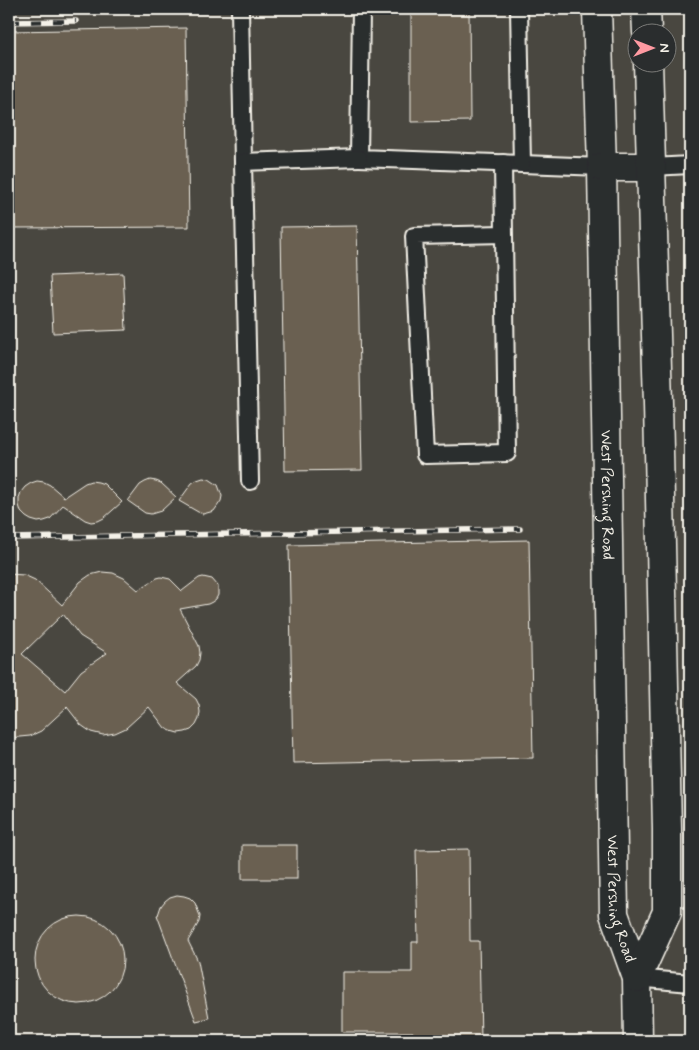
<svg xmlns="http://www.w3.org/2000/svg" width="699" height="1050" font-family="Mynerve,sans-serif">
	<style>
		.built { fill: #4a4740; fill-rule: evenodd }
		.building { fill: #6a6051; stroke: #f4f1e8; fill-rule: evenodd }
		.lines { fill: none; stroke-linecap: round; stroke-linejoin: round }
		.service-casing { stroke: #f4f1e8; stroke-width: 20 }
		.secondary-casing { stroke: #f4f1e8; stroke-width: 31 }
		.service { stroke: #2a2d2e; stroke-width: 16 }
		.secondary { stroke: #2a2d2e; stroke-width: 28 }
		.rail-casing { stroke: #f4f1e8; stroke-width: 5.5 }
		.rail { stroke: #2a2d2e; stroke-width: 4; stroke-dasharray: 11; stroke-linecap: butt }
		.labels { text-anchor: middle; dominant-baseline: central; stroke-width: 4; stroke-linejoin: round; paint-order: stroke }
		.street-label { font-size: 16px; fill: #f4f1e8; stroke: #2a2d2e }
	</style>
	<rect width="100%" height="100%" fill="#3d3c38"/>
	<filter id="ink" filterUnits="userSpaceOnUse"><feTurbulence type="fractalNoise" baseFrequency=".02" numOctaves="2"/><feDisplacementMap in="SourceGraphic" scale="10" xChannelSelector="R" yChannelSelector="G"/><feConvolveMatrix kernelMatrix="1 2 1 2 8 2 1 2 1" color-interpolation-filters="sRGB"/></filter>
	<g filter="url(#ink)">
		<path class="built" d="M9 9H690V1041H9ZM636 32H666V62H636Z"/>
		<g class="building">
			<polygon points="411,9 469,9 470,121 411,122"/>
			<polygon points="186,28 189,227 9,228 9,31"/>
			<polygon points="357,226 362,470 285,471 281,227"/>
			<polygon points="123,273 126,330 53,333 50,276"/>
			<polygon points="203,478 209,479 218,485 222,496 221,501 214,511 203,514 198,512 179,501 192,483 197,480"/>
			<polygon points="150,480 156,481 161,483 176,497 161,511 151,514 145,513 128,501 140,485 145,482"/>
			<polygon points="37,481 44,482 50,485 64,497 85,483 91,481 98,482 104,484 122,502 104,518 98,521 91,522 85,520 63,505 50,519 44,521 38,522 31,520 26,517 21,512 19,505 19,498 21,492 25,487 31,483"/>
			<polygon points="529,540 533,758 293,763 289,545"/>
			<path d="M102 572 113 573 124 578 138 590 157 578 161 577 170 579 182 591 199 578 203 577 212 579 218 586V595L216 599 212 602 208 604 180 609 199 646 200 653 199 660 196 666 177 683 196 699 199 705 200 712 199 719 196 725 191 730 185 732 178 733 171 731 165 728 149 707 126 728 115 733 103 735 91 732 81 725 67 707 41 731 30 736 9 738V574L24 575 35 580 62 605 80 582 90 575ZM63 614 80 636 107 653 81 671 65 691 22 654Z"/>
			<rect x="242" y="845" width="55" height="34"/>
			<polygon points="469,849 470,941 479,941 481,1041 414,1041 413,1032 342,1032 342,972 412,972 412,942 418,942 416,850"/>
			<polygon points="177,895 184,896 190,898 195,903 200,916 199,922 188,941 198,961 209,1018 196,1021 157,915 158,915 161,906 165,901 170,897"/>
			<circle cx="79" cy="960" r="44"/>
		</g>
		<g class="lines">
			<defs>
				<g id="service">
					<polyline points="240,9 243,162"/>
					<polyline points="361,9 359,158 602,167"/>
					<polyline points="519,9 522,164"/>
					<polyline points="503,163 507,453 425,455 414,236 504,234"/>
					<polyline points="652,167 690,165"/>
					<polyline points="250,481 243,162 359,158"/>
					<polyline points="637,978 690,983"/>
				</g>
				<g id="secondary">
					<path id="s1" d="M597 9 602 167 614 914 637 978 638 1041"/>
					<polyline points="646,9 647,32"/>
					<polyline points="602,167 652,167"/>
					<polyline points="637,978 667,912 667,829 658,403 648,62"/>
				</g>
			</defs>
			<use href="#service" class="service-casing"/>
			<use href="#secondary" class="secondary-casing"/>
			<use href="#service" class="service"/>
			<use href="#secondary" class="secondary"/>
			<defs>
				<g id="rail">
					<polyline points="9,22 76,21"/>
					<polyline points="9,538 520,529"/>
				</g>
			</defs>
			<use href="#rail" class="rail-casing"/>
			<use href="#rail" class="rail"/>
		</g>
	</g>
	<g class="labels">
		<g class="street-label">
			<text stroke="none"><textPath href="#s1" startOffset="486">West Pershing Road</textPath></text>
			<text stroke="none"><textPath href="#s1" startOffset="891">West Pershing Road</textPath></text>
		</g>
	</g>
	<rect width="699" height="1050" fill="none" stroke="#2a2d2e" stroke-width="30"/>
	<rect x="15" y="15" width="669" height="1020" fill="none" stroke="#f4f1e8" stroke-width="2" filter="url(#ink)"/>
	<g transform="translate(652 48) rotate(90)"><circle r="24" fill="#2a2d2e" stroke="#7b7b78"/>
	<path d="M0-4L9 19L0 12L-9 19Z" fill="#ff9aa2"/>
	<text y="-8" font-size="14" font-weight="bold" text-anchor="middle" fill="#f4f1e8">N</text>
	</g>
</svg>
